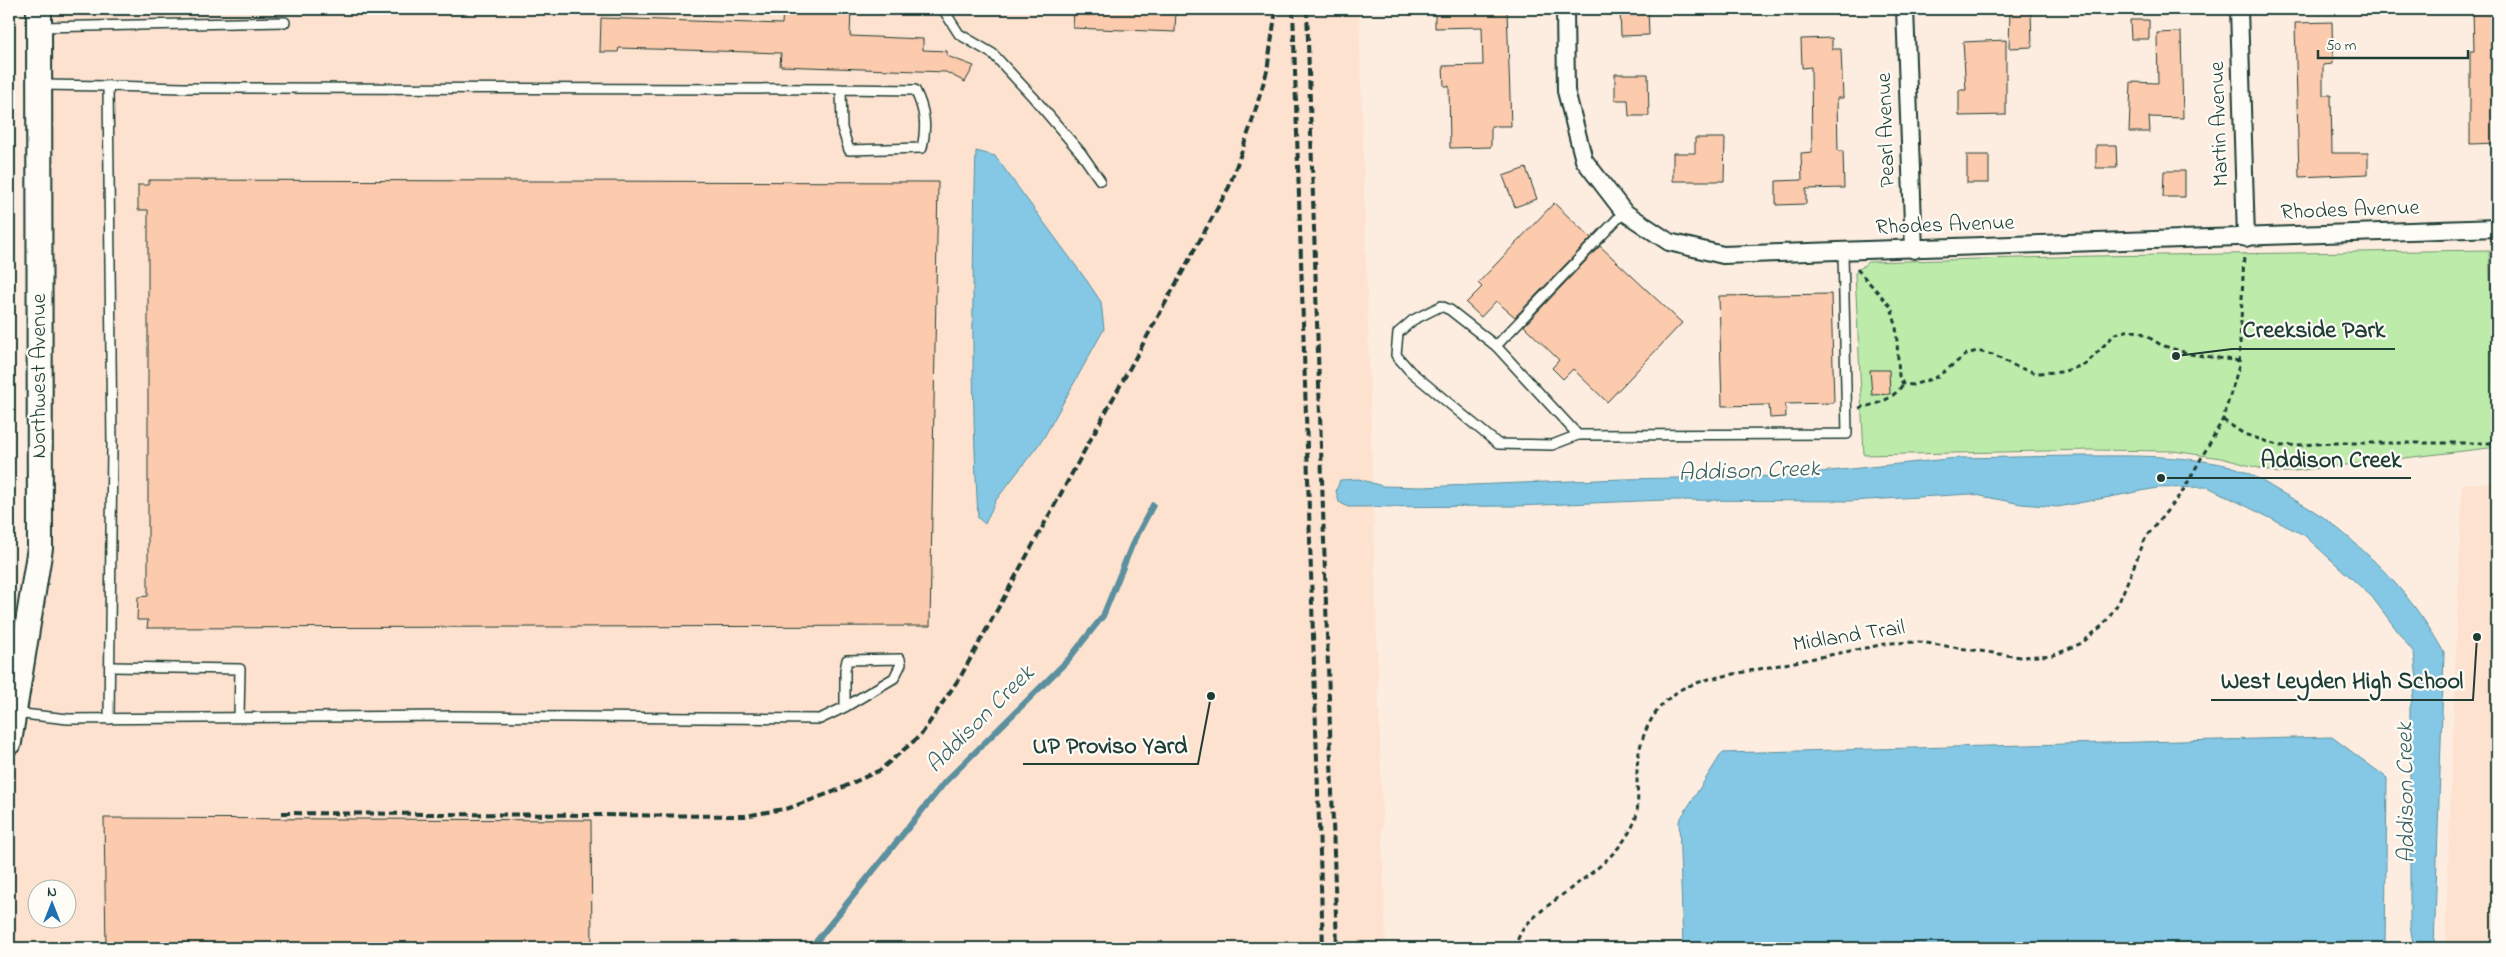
<svg xmlns="http://www.w3.org/2000/svg" width="2506" height="957" font-family="'Indie Flower',sans-serif">
	<style>
		.built { fill: #fde2d0; fill-rule: evenodd }
		.green { fill: #bdecaa; stroke: #6e946f }
		.water { fill: #84c8e5; stroke: #5c909e }
		.lines { fill: none; stroke-linecap: round; stroke-linejoin: round }
		.stream { stroke: #5c909e; stroke-width: 6 }
		.building { fill: #fccaac; stroke: #1f3d34 }
		.lane-casing { stroke: #1f3d34; stroke-width: 12 }
		.street-casing { stroke: #1f3d34; stroke-width: 20 }
		.secondary-casing { stroke: #1f3d34; stroke-width: 28 }
		.path { stroke: #1f3d34; stroke-width: 3; stroke-dasharray: 5 4; stroke-linecap: butt }
		.lane { stroke: #fdfcf7; stroke-width: 9 }
		.street { stroke: #fdfcf7; stroke-width: 16 }
		.secondary { stroke: #fdfcf7; stroke-width: 24 }
		.rail { stroke: #1f3d34; stroke-width: 4; stroke-dasharray: 8 4; stroke-linecap: butt }
		.labels { text-anchor: middle; dominant-baseline: central; stroke-width: 4.5; stroke-linejoin: round; paint-order: stroke }
		.street-label { font-size: 22px; fill: #1f3d34; stroke: #fdfcf7 }
		.water-label { font-size: 24px; font-style: italic; fill: #386060; stroke: #fdfcf7 }
		.leader { fill: none; stroke: #1f3d34; stroke-width: 2 }
		.callout-dot { fill: #1f3d34; stroke: #fdfcf7; stroke-width: 2 }
		.callout-label { font-size: 24px; text-anchor: middle; font-weight: bold; fill: #1f3d34; stroke: #fdfcf7; stroke-width: 4.5; stroke-linejoin: round; paint-order: stroke }
	</style>
	<rect width="100%" height="100%" fill="#fdede0"/>
	<filter id="ink" filterUnits="userSpaceOnUse"><feTurbulence type="fractalNoise" baseFrequency=".02" numOctaves="2"/><feDisplacementMap in="SourceGraphic" scale="10" xChannelSelector="R" yChannelSelector="G"/><feConvolveMatrix kernelMatrix="1 2 1 2 8 2 1 2 1" color-interpolation-filters="sRGB"/></filter>
	<g filter="url(#ink)">
		<g class="built">
			<path d="M39 9H1359L1386 948H9V742L40 548ZM38 890H68V920H38Z"/>
			<polygon points="2462,483 2497,483 2497,948 2445,948"/>
		</g>
		<polygon class="green" points="2489,250 2497,447 2278,473 2221,458 2173,451 2090,450 1864,455 1855,273 1868,262 2096,256"/>
		<g class="water">
			<path d="M976 151 995 156 1087 281 1101 302 1104 329 1043 439 996 500 985 524 978 518C971 396 972 273 976 151Z"/>
			<path d="M2074 456C2126 456 2178 454 2230 466 2246 470 2262 481 2277 490 2292 499 2309 507 2323 517 2371 553 2416 600 2444 653L2434 948H2414L2410 926V708L2417 679 2414 653 2372 597 2304 535 2208 487 2157 488 2058 507 2021 504 1971 494 1850 501 1666 500 1517 506 1348 507 1339 502 1336 491 1340 480 1359 479 1382 486 1421 487 1622 479 1781 476 1957 458Z"/>
			<polygon points="2332,737 2387,778 2385,948 1683,948 1679,821 1722,753"/>
		</g>
		<g class="lines">
			<polyline class="stream" points="811,948 945,782 1068,660 1103,616 1132,545 1153,505"/>
		</g>
		<g class="building">
			<polygon points="783,9 851,9 850,36 923,39 923,50 947,51 947,56 974,66 965,82 946,72 780,66 781,53 619,48 618,52 600,52 601,18 782,24"/>
			<polygon points="1074,9 1176,9 1175,32 1073,28"/>
			<polygon points="1435,9 1507,9 1511,126 1491,126 1491,147 1450,148 1449,86 1444,86 1443,66 1483,65 1482,27 1435,28"/>
			<polygon points="1620,9 1648,9 1649,35 1621,36"/>
			<polygon points="2010,9 2031,9 2032,47 2009,48"/>
			<polygon points="2473,9 2497,9 2497,143 2470,144 2470,51 2474,51"/>
			<polygon points="2130,20 2149,20 2149,39 2131,39"/>
			<polygon points="2332,22 2333,64 2323,65 2323,95 2331,95 2332,153 2368,153 2368,174 2299,177 2295,23"/>
			<polygon points="2181,32 2183,118 2149,117 2150,132 2129,132 2131,82 2158,83 2157,33"/>
			<polygon points="1832,38 1832,49 1841,49 1843,98 1837,98 1838,151 1843,151 1844,188 1806,189 1806,204 1776,205 1776,181 1802,180 1801,153 1812,152 1811,67 1802,68 1801,39"/>
			<polygon points="2006,40 2006,115 1959,116 1959,90 1966,90 1963,42"/>
			<polygon points="1615,74 1648,74 1649,116 1629,116 1628,100 1615,100"/>
			<polygon points="1695,138 1725,138 1724,181 1673,181 1673,153 1695,153"/>
			<polygon points="2096,145 2116,145 2117,168 2096,168"/>
			<rect x="1967" y="155" width="22" height="28"/>
			<polygon points="1526,168 1537,199 1515,207 1503,176"/>
			<polygon points="2164,171 2185,171 2185,197 2163,197"/>
			<polygon points="149,180 938,182 930,626 147,628 148,620 137,620 138,597 148,596 148,210 138,210 138,185 149,185"/>
			<polygon points="1554,203 1591,238 1515,317 1496,301 1481,317 1466,303 1482,287 1478,283"/>
			<polygon points="1600,246 1682,323 1607,402 1573,369 1563,379 1552,368 1559,360 1524,326"/>
			<polygon points="1831,294 1834,403 1785,404 1786,417 1770,418 1769,405 1722,406 1719,296"/>
			<polygon points="1870,370 1889,370 1890,394 1872,395"/>
			<polygon points="104,818 591,820 592,948 106,948"/>
		</g>
		<g class="lines">
			<defs>
				<g id="lane">
					<polyline points="943,9 959,34 993,54 1033,97 1081,153 1100,180"/>
					<polyline points="39,27 285,22"/>
					<polyline points="41,85 108,86"/>
					<polyline points="1624,212 1496,346 1578,435 1847,434 1843,252"/>
					<polyline points="1496,346 1450,310 1441,306 1413,320 1398,333 1396,355 1410,371 1498,444 1552,445 1578,435"/>
					<polyline points="110,667 240,669 239,717"/>
					<polyline points="14,713 68,719 453,716 820,719 845,707 894,678 901,664 900,659 847,660 845,670 845,707"/>
					<path d="M109 719 112 445 108 86 183 88 841 89 915 90C925 110 927 126 922 148L849 150 842 128 841 89"/>
				</g>
				<g id="street">
					<polyline points="1565,9 1566,91 1584,160 1624,212 1669,242 1723,255 2497,228"/>
					<polyline points="1905,9 1914,250"/>
					<polyline points="2239,9 2246,238"/>
				</g>
				<polyline id="secondary" points="9,742 40,548 39,9"/>
			</defs>
			<use href="#lane" class="lane-casing"/>
			<use href="#street" class="street-casing"/>
			<use href="#secondary" class="secondary-casing"/>
			<g class="path">
				<polyline points="1857,269 1891,307 1896,325 1899,376 1903,384 1913,385 1937,377 1967,354 1977,351 1993,355 2017,367 2036,373 2062,372 2086,364 2115,334 2130,330 2142,333 2161,345 2190,354 2240,361"/>
				<path d="M1859 408C1877 404 1893 400 1903 384"/>
				<polyline points="2223,420 2244,434 2280,446 2335,443 2497,443"/>
				<path d="M1514 948C1517 941 1521 931 1526 925 1559 891 1615 867 1634 823 1640 810 1637 792 1637 778 1636 743 1650 709 1680 690 1689 685 1700 682 1709 679L1890 643 1919 642 2020 657 2054 655 2082 643 2104 624 2119 602 2146 537 2183 491 2223 419 2239 366 2244 254"/>
			</g>
			<use href="#lane" class="lane"/>
			<use href="#street" class="street"/>
			<use href="#secondary" class="secondary"/>
			<g class="rail">
				<polyline points="1293,9 1323,948"/>
				<polyline points="1307,9 1337,948"/>
				<polyline points="282,813 745,816 789,808 833,792 880,770 921,735 962,674 1229,187 1251,125 1267,71 1276,9"/>
			</g>
		</g>
	</g>
	<g class="labels">
		<g class="street-label">
			<text transform="translate(2220 124) rotate(-92)">Martin Avenue</text>
			<text transform="translate(1887 130) rotate(-92)">Pearl Avenue</text>
			<text transform="translate(2350 211) rotate(-2)">Rhodes Avenue</text>
			<text transform="translate(1945 226) rotate(-2)">Rhodes Avenue</text>
			<text transform="translate(40 376) rotate(-90)">Northwest Avenue</text>
			<text transform="translate(1849 637) rotate(-9)">Midland Trail</text>
		</g>
		<g class="water-label">
			<text transform="translate(1749 472) rotate(-2)">Addison Creek</text>
			<text transform="translate(981 720) rotate(-45)">Addison Creek</text>
			<text transform="translate(2407 793) rotate(-91)">Addison Creek</text>
		</g>
	</g>
	<path class="leader" d="M2176 356L2232 349H2395M2161 478L2250 478H2411M2477 637L2473 700H2211M1211 696L1198 764H1023"/>
	<g class="callout-dot">
		<circle cx="2176" cy="356" r="5"/>
		<circle cx="2161" cy="478" r="5"/>
		<circle cx="2477" cy="637" r="5"/>
		<circle cx="1211" cy="696" r="5"/>
	</g>
	<g class="callout-label">
		<text x="2314" y="337">Creekside Park</text>
		<text x="2331" y="467">Addison Creek</text>
		<text x="2342" y="688">West Leyden High School</text>
		<text x="1110" y="753">UP Proviso Yard</text>
	</g>
	<rect width="2506" height="957" fill="none" stroke="#fdfcf7" stroke-width="30"/>
	<rect x="15" y="15" width="2476" height="927" fill="none" stroke="#1f3d34" stroke-width="2" filter="url(#ink)"/>
	<g transform="translate(52 904)"><circle r="24" fill="#fdfcf7" stroke="#a4b0a9"/>
	<path d="M0-4L9 19L0 12L-9 19Z" fill="#1f6fb2"/>
	<text y="-8" font-size="14" font-weight="bold" text-anchor="middle" fill="#1f3d34">N</text>
	</g>
	<path d="M2318 50v8h150v-8" fill="none" stroke="#1f3d34" stroke-width="2.5"/>
	<text x="2326" y="50" font-size="15" fill="#1f3d34" stroke="#fdfcf7" stroke-width="4" paint-order="stroke">50 m</text>
</svg>
